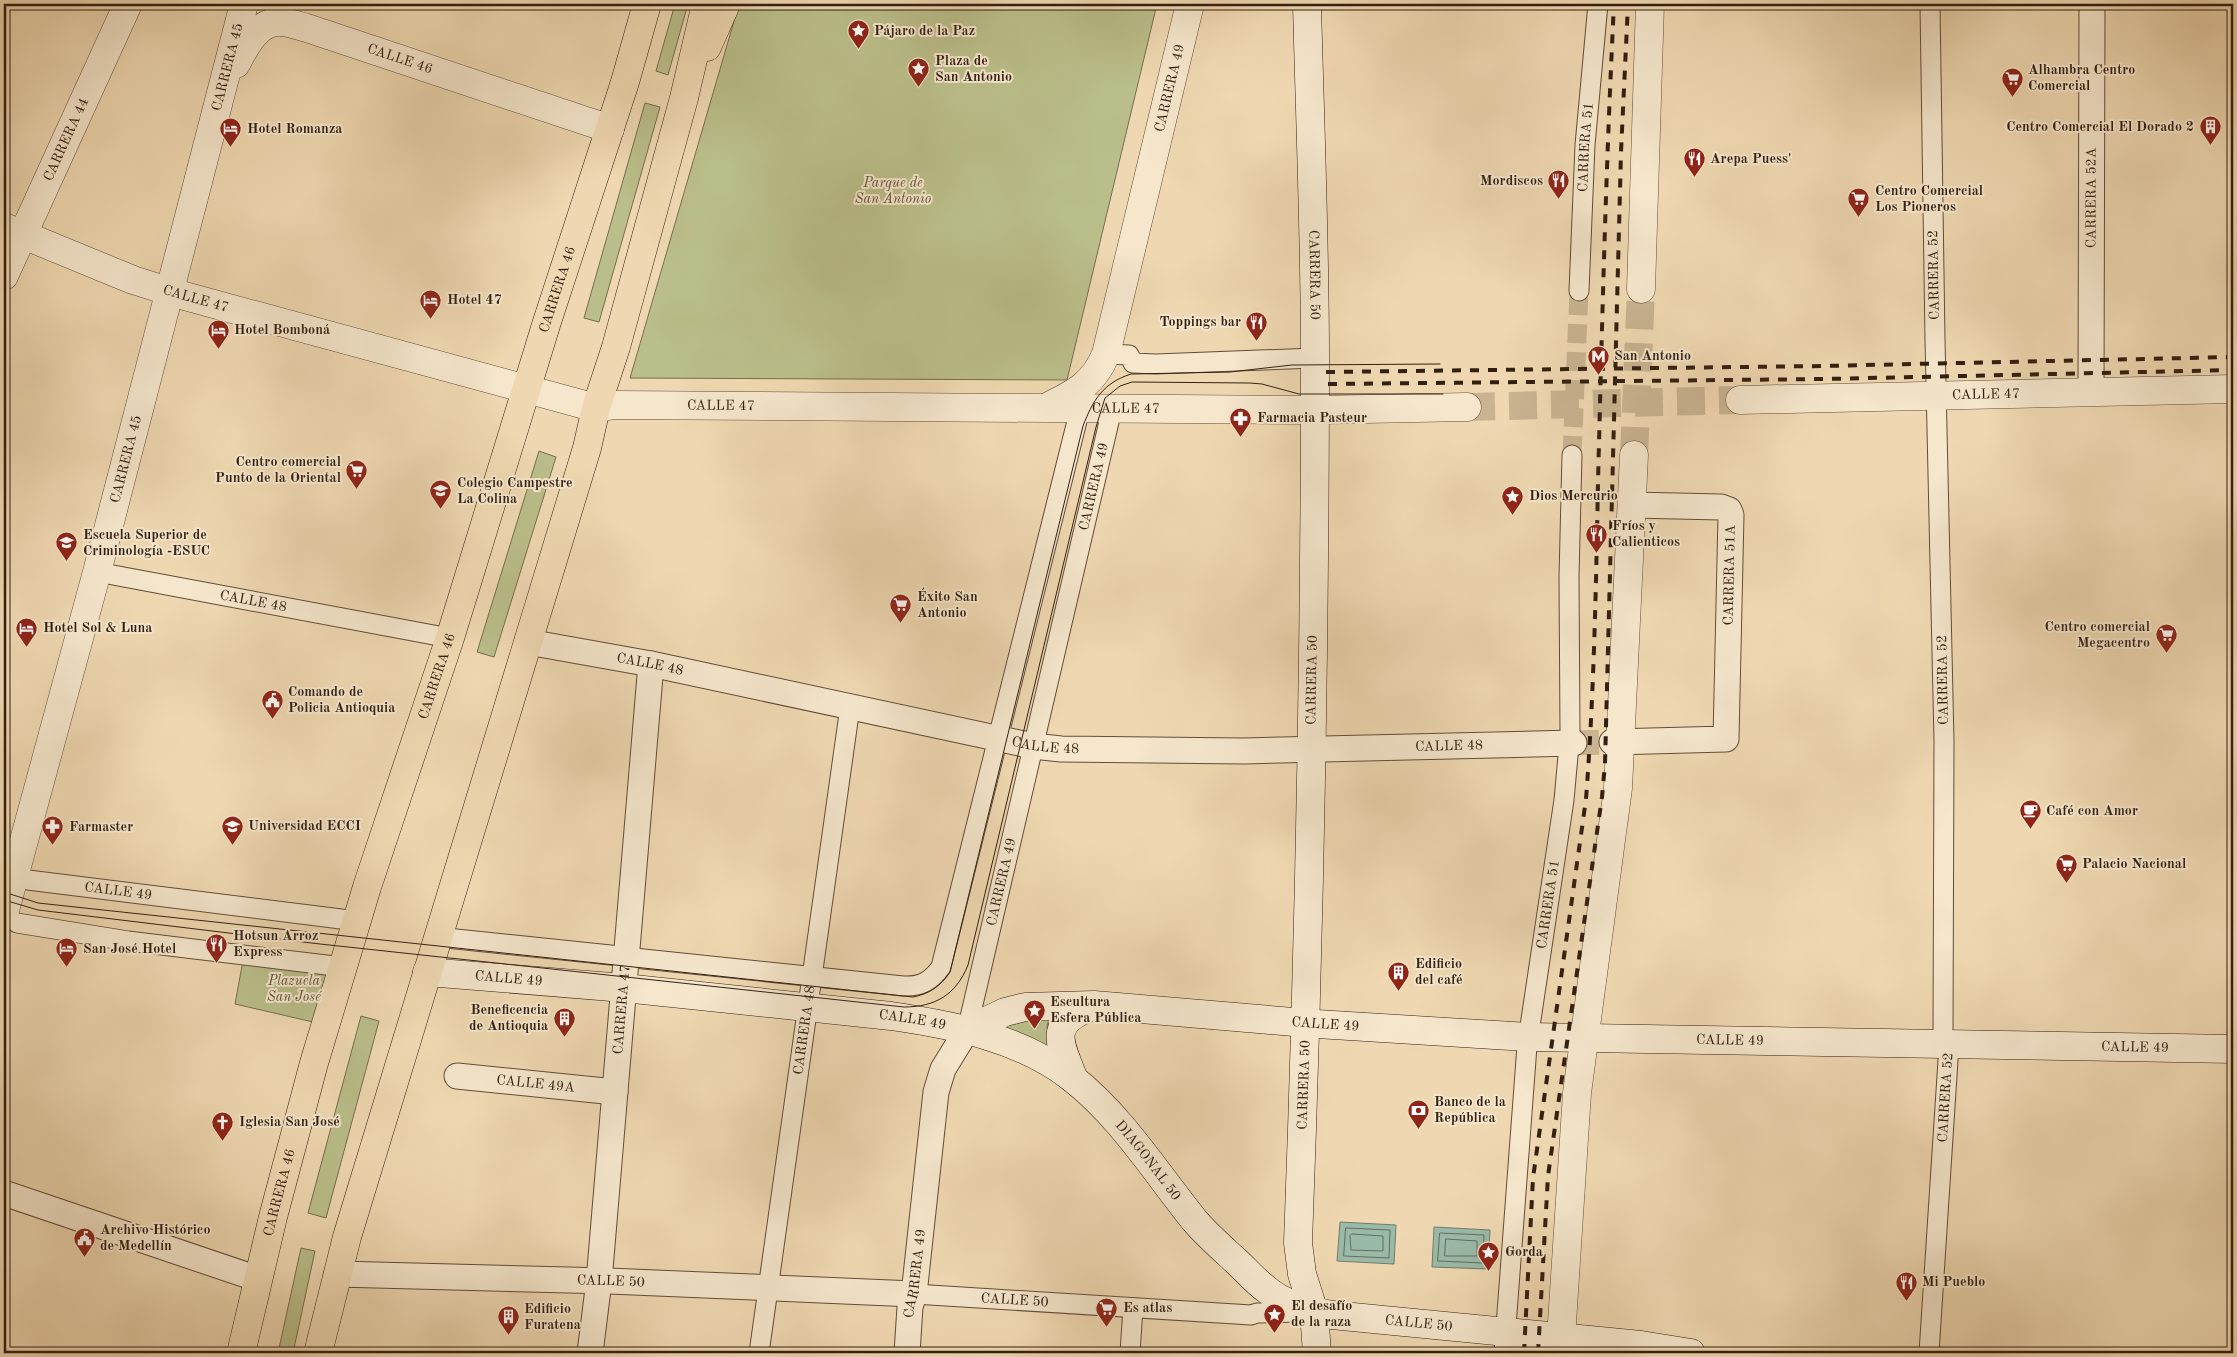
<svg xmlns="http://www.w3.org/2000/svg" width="2237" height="1357" font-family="'Old Standard TT',serif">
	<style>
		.green { fill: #babe8a; stroke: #766e4e }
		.water { fill: #9abaa9; stroke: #717c6c }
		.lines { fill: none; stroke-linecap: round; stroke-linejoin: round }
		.shore { stroke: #666c5d; stroke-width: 1 }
		.pedestrian-tunnel { stroke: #c9b391; stroke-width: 19; stroke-dasharray: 19 9; stroke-linecap: butt }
		.minor-tunnel { stroke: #c9b391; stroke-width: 25; stroke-dasharray: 25 12; stroke-linecap: butt }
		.tertiary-tunnel { stroke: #c9b391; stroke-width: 28; stroke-dasharray: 28 14; stroke-linecap: butt }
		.pedestrian-casing { stroke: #624d39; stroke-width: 21 }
		.minor-casing { stroke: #624d39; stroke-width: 27 }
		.tertiary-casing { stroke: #624d39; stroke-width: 29 }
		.secondary-casing { stroke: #331f11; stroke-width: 29 }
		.primary-casing { stroke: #331f11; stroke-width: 29 }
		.pedestrian { stroke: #f5e6cc; stroke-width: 19 }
		.minor { stroke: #f5e6cc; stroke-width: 25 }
		.tertiary { stroke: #f5e6cc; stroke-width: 28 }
		.secondary { stroke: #f5e6cc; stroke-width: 28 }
		.primary { stroke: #efd8b1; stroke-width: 28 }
		.tram { stroke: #331f11; stroke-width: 1 }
		.rail { stroke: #331f11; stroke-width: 4; stroke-dasharray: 9 9; stroke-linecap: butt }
		.labels { text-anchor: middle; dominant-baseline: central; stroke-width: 4; stroke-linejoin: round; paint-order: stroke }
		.poi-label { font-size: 14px; font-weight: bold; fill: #331f11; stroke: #f5e6cc; text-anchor: start }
		.street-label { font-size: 14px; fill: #331f11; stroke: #f5e6cc }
		.park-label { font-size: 14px; font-style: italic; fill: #5c4f35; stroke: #f5e6cc }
	</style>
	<rect width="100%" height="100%" fill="#efd8b1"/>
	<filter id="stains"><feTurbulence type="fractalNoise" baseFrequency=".004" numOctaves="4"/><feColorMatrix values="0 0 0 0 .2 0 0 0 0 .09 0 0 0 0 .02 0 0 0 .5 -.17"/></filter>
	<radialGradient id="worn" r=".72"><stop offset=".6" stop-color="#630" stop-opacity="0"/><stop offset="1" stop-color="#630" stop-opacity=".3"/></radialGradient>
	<g class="green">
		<polygon points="675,4 688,4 668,75 656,71"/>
		<polygon points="739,4 1157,4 1067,380 630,378"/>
		<polygon points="645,103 660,107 599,322 584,318"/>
		<polygon points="539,451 556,457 494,657 477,652"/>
		<polygon points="244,955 331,966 313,1022 235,1004"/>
		<polygon points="1050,1013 1047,1027 1052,1050 998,1030 1019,1019"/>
		<polygon points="361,1016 379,1021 326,1218 308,1213"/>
		<polygon points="301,1248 315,1251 293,1353 278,1353"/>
	</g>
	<g class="water">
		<polygon points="1340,1222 1396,1225 1394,1264 1337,1261"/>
		<polygon points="1434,1227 1490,1230 1488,1269 1432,1267"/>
	</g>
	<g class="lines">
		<g class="shore">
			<polygon points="1346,1228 1390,1230 1389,1258 1344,1256"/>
			<polygon points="1440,1233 1484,1235 1483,1263 1438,1261"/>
			<polygon points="1352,1234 1383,1236 1383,1251 1351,1250 1350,1236"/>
			<polygon points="1446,1239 1477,1241 1477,1256 1445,1256"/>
		</g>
		<polyline class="pedestrian-tunnel" points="1572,455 1579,291"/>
		<polyline class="minor-tunnel" points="1574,743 1612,742"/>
		<g class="tertiary-tunnel">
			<polyline points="1467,407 1740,400"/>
			<polyline points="1634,455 1641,289"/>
		</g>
		<defs>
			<g id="pedestrian">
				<path id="s1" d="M1579 291 1585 145 1598 4"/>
				<polyline points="1106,354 1129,355 1133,363 1156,364 1315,358"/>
				<path id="s2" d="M97 572 439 636"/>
				<path id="s3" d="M28 880 357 921"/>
				<polyline points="17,923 128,941 343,967"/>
				<polyline points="437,937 620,956"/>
				<path d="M634 958 903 986C921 987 931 981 941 967L1080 409"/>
				<path id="s4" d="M967 1030 1112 409"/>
				<path id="s5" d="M914 1294 1251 1315 1257 1313 1302 1312"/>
				<path id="s6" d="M759 1353 850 707"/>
				<polyline points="1130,1353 1133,1308"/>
				<path id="s7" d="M1504 1353 1527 1046 1564 800 1570 734 1569 577 1572 455"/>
				<path id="s8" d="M1929 1353 1949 1045 1943 1034 1944 741 1935 340 1930 4"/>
			</g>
			<g id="minor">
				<path id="s9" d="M2091 392 2092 4"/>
				<path id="s10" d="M528 642 651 664 1033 746 1061 749 1244 751 1574 743"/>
				<path id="s11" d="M1612 742 1726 739 1731 515 1729 510 1721 507 1632 505"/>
				<path id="s12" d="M457 1076 615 1092"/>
				<polyline points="4,1193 258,1279"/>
				<path id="s13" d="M337 1274 609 1281 914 1294"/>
				<path id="s14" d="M590 1353 599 1281 651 664"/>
				<path id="s15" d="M907 1353 910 1307 914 1294 936 1092 943 1069 967 1030"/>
			</g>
			<g id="tertiary">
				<path id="s16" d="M236 64C245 47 257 21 280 22 289 22 299 26 307 28L610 129"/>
				<path id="s17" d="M4 227 133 280 181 295 596 408 615 405 1315 410 1467 407"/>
				<path id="s18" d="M4 276 128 4"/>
				<polyline points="1641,289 1650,4"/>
				<path id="s19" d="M1740 400 2233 389"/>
				<path id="s20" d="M1047 407C1075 393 1093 385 1106 354L1190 4"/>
				<path id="s21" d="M4 914 97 572 244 4"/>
				<polyline points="1561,1338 1577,1093 1618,788 1634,455"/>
			</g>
			<g id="secondary">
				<path id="s22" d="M1307 4C1310 122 1315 241 1315 359 1315 654 1309 949 1298 1243L1302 1274 1314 1312 1317 1353"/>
				<path id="s23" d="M427 972 624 988 891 1016C953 1025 1021 1038 1072 1078 1120 1115 1157 1174 1195 1221 1207 1235 1222 1248 1236 1261 1246 1270 1255 1281 1266 1289 1283 1304 1310 1311 1332 1315L1641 1345 1691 1353"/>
				<path id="s24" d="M967 1030 1005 1012 1025 1007 1094 1005 1317 1024 1528 1037 2233 1049"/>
				<path d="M1074 1079C1059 1042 1047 1023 1093 1006"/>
			</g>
			<g id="primary">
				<polyline points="707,47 726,4"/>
				<path id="s25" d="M241 1353 273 1217 314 1063 367 887 450 638 546 325 625 82 647 4"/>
				<polyline points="318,1353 347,1237 587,448 596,408 616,347 684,98 706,4"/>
			</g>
		</defs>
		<use href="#pedestrian" class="pedestrian-casing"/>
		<use href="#minor" class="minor-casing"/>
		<use href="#tertiary" class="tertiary-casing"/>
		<use href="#secondary" class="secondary-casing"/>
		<use href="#primary" class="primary-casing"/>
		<use href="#pedestrian" class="pedestrian"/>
		<use href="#minor" class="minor"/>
		<use href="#tertiary" class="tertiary"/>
		<use href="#secondary" class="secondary"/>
		<use href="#primary" class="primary"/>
		<g class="tram">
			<path d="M4 892 38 903 913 997C929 994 941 986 950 972L1083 426C1093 400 1103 383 1131 374L1230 372 1292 365 1440 364"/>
			<path d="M4 900 38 910 320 944 904 1007C935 1007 956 995 968 965L1096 427 1105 398 1120 386 1132 382 1250 383 1262 384 1299 394H1443"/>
		</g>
		<g class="rail">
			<polyline points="1326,372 1823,366 2233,357"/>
			<polyline points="1328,384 1826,379 2233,370"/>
			<path d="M1524 1353 1533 1178 1586 799C1594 694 1596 588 1598 483 1602 323 1606 163 1614 4"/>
			<polyline points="1538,1353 1548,1176 1602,797 1605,764 1621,152 1628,4"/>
		</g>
	</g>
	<defs>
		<symbol id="sight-pin" viewBox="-11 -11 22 30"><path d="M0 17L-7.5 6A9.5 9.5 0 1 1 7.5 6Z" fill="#8f2418" stroke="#f5e6cc"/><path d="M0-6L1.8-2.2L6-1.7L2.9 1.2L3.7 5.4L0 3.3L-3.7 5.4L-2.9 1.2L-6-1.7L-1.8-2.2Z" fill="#fff"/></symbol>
		<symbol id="supermarket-pin" viewBox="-11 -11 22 30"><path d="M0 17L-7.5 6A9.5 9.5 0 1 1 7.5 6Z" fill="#8f2418" stroke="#f5e6cc"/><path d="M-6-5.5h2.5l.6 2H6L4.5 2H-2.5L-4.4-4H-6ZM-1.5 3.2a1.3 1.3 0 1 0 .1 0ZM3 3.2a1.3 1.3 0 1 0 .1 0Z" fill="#fff"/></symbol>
		<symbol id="building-pin" viewBox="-11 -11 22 30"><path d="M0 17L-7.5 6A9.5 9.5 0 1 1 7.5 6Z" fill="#8f2418" stroke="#f5e6cc"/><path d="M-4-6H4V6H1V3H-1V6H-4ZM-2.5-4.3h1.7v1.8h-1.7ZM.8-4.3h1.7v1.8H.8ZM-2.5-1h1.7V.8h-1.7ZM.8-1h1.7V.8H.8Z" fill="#fff"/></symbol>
		<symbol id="hotel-pin" viewBox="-11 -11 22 30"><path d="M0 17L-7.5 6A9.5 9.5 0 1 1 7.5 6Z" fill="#8f2418" stroke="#f5e6cc"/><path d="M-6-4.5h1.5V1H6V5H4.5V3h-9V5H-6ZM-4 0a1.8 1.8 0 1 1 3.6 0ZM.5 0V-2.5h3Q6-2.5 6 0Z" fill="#fff"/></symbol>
		<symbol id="restaurant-pin" viewBox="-11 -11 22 30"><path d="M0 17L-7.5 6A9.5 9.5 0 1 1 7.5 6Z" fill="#8f2418" stroke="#f5e6cc"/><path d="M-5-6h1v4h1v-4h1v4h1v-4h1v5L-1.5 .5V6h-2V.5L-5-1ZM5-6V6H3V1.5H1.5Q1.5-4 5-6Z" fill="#fff"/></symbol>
		<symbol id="metro-pin" viewBox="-11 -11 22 30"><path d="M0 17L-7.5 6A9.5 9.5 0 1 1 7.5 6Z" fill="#8f2418" stroke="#f5e6cc"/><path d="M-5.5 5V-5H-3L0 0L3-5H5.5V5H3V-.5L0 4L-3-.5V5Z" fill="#fff"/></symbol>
		<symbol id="pharmacy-pin" viewBox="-11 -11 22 30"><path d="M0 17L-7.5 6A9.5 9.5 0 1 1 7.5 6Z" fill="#8f2418" stroke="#f5e6cc"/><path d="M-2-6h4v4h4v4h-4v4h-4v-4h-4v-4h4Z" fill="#fff"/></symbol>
		<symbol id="school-pin" viewBox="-11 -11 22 30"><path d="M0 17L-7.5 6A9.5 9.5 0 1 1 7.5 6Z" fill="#8f2418" stroke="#f5e6cc"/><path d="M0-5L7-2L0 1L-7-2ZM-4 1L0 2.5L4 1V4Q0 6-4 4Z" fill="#fff"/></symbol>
		<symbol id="university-pin" viewBox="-11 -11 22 30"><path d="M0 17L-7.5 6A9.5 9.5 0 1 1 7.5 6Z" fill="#8f2418" stroke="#f5e6cc"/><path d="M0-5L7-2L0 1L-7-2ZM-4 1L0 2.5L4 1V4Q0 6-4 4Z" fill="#fff"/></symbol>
		<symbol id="civic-pin" viewBox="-11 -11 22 30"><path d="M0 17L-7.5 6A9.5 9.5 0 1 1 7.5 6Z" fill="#8f2418" stroke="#f5e6cc"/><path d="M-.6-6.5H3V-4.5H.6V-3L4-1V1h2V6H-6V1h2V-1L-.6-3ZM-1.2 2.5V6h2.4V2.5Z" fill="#fff"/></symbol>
		<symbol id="cafe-pin" viewBox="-11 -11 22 30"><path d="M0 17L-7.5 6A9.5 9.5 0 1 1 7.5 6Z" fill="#8f2418" stroke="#f5e6cc"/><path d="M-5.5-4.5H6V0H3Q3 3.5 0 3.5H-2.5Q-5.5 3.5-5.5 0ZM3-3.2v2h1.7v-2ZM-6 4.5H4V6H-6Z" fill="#fff"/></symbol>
		<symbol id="bank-pin" viewBox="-11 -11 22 30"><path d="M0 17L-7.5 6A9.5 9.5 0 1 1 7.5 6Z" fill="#8f2418" stroke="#f5e6cc"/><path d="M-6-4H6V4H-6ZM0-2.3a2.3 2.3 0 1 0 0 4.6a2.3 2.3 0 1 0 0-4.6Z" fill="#fff"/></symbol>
		<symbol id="church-pin" viewBox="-11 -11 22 30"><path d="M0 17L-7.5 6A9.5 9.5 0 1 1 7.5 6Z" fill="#8f2418" stroke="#f5e6cc"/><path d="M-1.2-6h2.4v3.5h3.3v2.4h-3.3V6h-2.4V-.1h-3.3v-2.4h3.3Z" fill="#fff"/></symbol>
	</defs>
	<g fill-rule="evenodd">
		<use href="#sight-pin" x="846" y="18" width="25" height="34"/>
		<use href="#sight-pin" x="906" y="56" width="25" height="34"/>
		<use href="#supermarket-pin" x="2000" y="66" width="25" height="34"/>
		<use href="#building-pin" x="2198" y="114" width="25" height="34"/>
		<use href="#hotel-pin" x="218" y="116" width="25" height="34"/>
		<use href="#restaurant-pin" x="1682" y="146" width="25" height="34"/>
		<use href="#restaurant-pin" x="1546" y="168" width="25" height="34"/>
		<use href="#supermarket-pin" x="1846" y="186" width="25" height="34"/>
		<use href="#hotel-pin" x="418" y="288" width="25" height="34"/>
		<use href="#restaurant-pin" x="1244" y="310" width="25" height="34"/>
		<use href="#hotel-pin" x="206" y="318" width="25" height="34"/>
		<use href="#metro-pin" x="1586" y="344" width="25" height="34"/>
		<use href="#pharmacy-pin" x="1228" y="406" width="25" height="34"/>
		<use href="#supermarket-pin" x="344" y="458" width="25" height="34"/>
		<use href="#school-pin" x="428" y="478" width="25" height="34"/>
		<use href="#sight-pin" x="1500" y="484" width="25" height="34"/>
		<use href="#restaurant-pin" x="1584" y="522" width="25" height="34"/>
		<use href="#university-pin" x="54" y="530" width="25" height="34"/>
		<use href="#supermarket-pin" x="888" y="592" width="25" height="34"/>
		<use href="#hotel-pin" x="14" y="616" width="25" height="34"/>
		<use href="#supermarket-pin" x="2154" y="622" width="25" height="34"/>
		<use href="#civic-pin" x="260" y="688" width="25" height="34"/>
		<use href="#cafe-pin" x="2018" y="798" width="25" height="34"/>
		<use href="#university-pin" x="220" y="814" width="25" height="34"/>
		<use href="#pharmacy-pin" x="40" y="814" width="25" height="34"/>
		<use href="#supermarket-pin" x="2054" y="852" width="25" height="34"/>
		<use href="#restaurant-pin" x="204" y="932" width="25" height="34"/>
		<use href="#hotel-pin" x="54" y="936" width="25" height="34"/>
		<use href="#building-pin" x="1386" y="960" width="25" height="34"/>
		<use href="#sight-pin" x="1022" y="998" width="25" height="34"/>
		<use href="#building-pin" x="552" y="1006" width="25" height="34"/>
		<use href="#bank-pin" x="1406" y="1098" width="25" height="34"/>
		<use href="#church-pin" x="210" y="1110" width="25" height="34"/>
		<use href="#civic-pin" x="72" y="1226" width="25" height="34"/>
		<use href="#sight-pin" x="1476" y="1240" width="25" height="34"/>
		<use href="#restaurant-pin" x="1894" y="1270" width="25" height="34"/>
		<use href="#supermarket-pin" x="1094" y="1296" width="25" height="34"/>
		<use href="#sight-pin" x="1262" y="1302" width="25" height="34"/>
		<use href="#building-pin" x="496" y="1304" width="25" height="34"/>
	</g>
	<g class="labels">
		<g class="poi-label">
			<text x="874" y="31">Pájaro de la Paz</text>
			<text x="935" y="61">Plaza de<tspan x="935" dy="16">San Antonio</tspan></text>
			<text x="2028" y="70">Alhambra Centro<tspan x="2028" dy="16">Comercial</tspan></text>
			<text x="2194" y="127" text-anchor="end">Centro Comercial El Dorado 2</text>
			<text x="247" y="129">Hotel Romanza</text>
			<text x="1710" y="159">Arepa Puess'</text>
			<text x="1543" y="181" text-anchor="end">Mordiscos</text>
			<text x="1875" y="191">Centro Comercial<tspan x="1875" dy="16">Los Pioneros</tspan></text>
			<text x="447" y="300">Hotel 47</text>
			<text x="1241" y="322" text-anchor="end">Toppings bar</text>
			<text x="234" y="330">Hotel Bomboná</text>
			<text x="1614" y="356">San Antonio</text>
			<text x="1257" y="418">Farmacia Pasteur</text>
			<text x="341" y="462" text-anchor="end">Centro comercial<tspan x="341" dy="16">Punto de la Oriental</tspan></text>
			<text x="457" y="483">Colegio Campestre<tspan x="457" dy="16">La Colina</tspan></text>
			<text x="1529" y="496">Dios Mercurio</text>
			<text x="1612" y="526">Fríos y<tspan x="1612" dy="16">Calienticos</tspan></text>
			<text x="83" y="535">Escuela Superior de<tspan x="83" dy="16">Criminología -ESUC</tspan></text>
			<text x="917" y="597">Éxito San<tspan x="917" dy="16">Antonio</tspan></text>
			<text x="2150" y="627" text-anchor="end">Centro comercial<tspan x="2150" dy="16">Megacentro</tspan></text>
			<text x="43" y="628">Hotel Sol &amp; Luna</text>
			<text x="288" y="692">Comando de<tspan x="288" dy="16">Policia Antioquia</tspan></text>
			<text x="2046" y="811">Café con Amor</text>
			<text x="248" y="826">Universidad ECCI</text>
			<text x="69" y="827">Farmaster</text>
			<text x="2082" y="864">Palacio Nacional</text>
			<text x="233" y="936">Hotsun Arroz<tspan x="233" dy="16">Express</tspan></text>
			<text x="83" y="949">San José Hotel</text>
			<text x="1415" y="964">Edificio<tspan x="1415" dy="16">del café</tspan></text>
			<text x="1050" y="1002">Escultura<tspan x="1050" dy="16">Esfera Pública</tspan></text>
			<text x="548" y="1010" text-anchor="end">Beneficencia<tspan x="548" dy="16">de Antioquia</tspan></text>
			<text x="1434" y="1102">Banco de la<tspan x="1434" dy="16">República</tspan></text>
			<text x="239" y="1122">Iglesia San José</text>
			<text x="100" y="1230">Archivo Histórico<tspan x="100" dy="16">de Medellín</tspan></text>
			<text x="1505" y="1252">Gorda</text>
			<text x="1922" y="1282">Mi Pueblo</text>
			<text x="1291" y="1306">El desafío<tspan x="1291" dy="16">de la raza</tspan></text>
			<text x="1123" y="1308">Es atlas</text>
			<text x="524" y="1309">Edificio<tspan x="524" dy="16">Furatena</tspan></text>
		</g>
		<g class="street-label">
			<text stroke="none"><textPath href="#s16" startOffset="190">CALLE 46</textPath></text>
			<text stroke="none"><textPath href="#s21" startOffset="876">CARRERA 45</textPath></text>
			<text stroke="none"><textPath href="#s20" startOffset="355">CARRERA 49</textPath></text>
			<text stroke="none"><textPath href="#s18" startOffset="150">CARRERA 44</textPath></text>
			<text stroke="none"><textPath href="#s1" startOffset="144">CARRERA 51</textPath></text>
			<text stroke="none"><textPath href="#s9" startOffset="194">CARRERA 52A</textPath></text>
			<text stroke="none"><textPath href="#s22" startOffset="271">CARRERA 50</textPath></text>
			<text transform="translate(1934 275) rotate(-91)">CARRERA 52</text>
			<text stroke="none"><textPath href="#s25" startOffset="1110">CARRERA 46</textPath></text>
			<text stroke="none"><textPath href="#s17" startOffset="205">CALLE 47</textPath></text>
			<text stroke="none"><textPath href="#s19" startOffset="246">CALLE 47</textPath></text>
			<text stroke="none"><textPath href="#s17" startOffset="745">CALLE 47</textPath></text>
			<text stroke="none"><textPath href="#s17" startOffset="1150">CALLE 47</textPath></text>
			<text stroke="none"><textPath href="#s21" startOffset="471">CARRERA 45</textPath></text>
			<text stroke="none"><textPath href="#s4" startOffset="558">CARRERA 49</textPath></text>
			<text stroke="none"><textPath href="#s11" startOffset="278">CARRERA 51A</textPath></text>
			<text stroke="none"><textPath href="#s2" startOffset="159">CALLE 48</textPath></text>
			<text stroke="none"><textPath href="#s10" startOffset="124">CALLE 48</textPath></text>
			<text stroke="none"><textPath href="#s25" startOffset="705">CARRERA 46</textPath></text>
			<text transform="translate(1312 680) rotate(-89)">CARRERA 50</text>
			<text transform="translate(1943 680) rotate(-91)">CARRERA 52</text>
			<text stroke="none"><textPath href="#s10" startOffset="528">CALLE 48</textPath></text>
			<text stroke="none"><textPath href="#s10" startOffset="932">CALLE 48</textPath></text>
			<text stroke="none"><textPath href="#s4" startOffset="152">CARRERA 49</textPath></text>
			<text stroke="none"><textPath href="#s3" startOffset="91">CALLE 49</textPath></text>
			<text stroke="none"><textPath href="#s7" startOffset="451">CARRERA 51</textPath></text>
			<text stroke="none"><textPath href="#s23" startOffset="82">CALLE 49</textPath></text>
			<text stroke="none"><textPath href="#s14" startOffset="345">CARRERA 47</textPath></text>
			<text stroke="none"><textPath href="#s23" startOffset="488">CALLE 49</textPath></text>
			<text stroke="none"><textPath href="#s24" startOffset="364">CALLE 49</textPath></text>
			<text stroke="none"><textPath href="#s6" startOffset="326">CARRERA 48</textPath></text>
			<text stroke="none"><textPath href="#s24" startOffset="769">CALLE 49</textPath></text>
			<text stroke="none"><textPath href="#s24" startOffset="1174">CALLE 49</textPath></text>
			<text stroke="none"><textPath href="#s12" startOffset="79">CALLE 49A</textPath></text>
			<text transform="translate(1304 1085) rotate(-88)">CARRERA 50</text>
			<text stroke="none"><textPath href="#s8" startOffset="256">CARRERA 52</textPath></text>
			<text stroke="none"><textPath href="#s23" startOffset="772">DIAGONAL 50</textPath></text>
			<text stroke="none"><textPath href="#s25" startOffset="165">CARRERA 46</textPath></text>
			<text stroke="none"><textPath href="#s15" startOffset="80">CARRERA 49</textPath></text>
			<text stroke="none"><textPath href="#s13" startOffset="274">CALLE 50</textPath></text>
			<text stroke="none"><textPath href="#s5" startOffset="101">CALLE 50</textPath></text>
			<text stroke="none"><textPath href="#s23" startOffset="1106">CALLE 50</textPath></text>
		</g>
		<g class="park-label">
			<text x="893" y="183">Parque de<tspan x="893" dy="16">San Antonio</tspan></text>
			<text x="294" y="981">Plazuela<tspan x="294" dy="16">San José</tspan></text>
		</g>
	</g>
	<rect width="2237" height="1357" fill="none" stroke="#efd8b1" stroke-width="20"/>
	<rect x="5" y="5" width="2227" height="1347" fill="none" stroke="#331f11" stroke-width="2.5"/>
	<rect x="10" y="10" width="2217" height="1337" fill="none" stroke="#331f11"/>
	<rect width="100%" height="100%" filter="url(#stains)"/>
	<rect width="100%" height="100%" fill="url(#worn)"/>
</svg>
